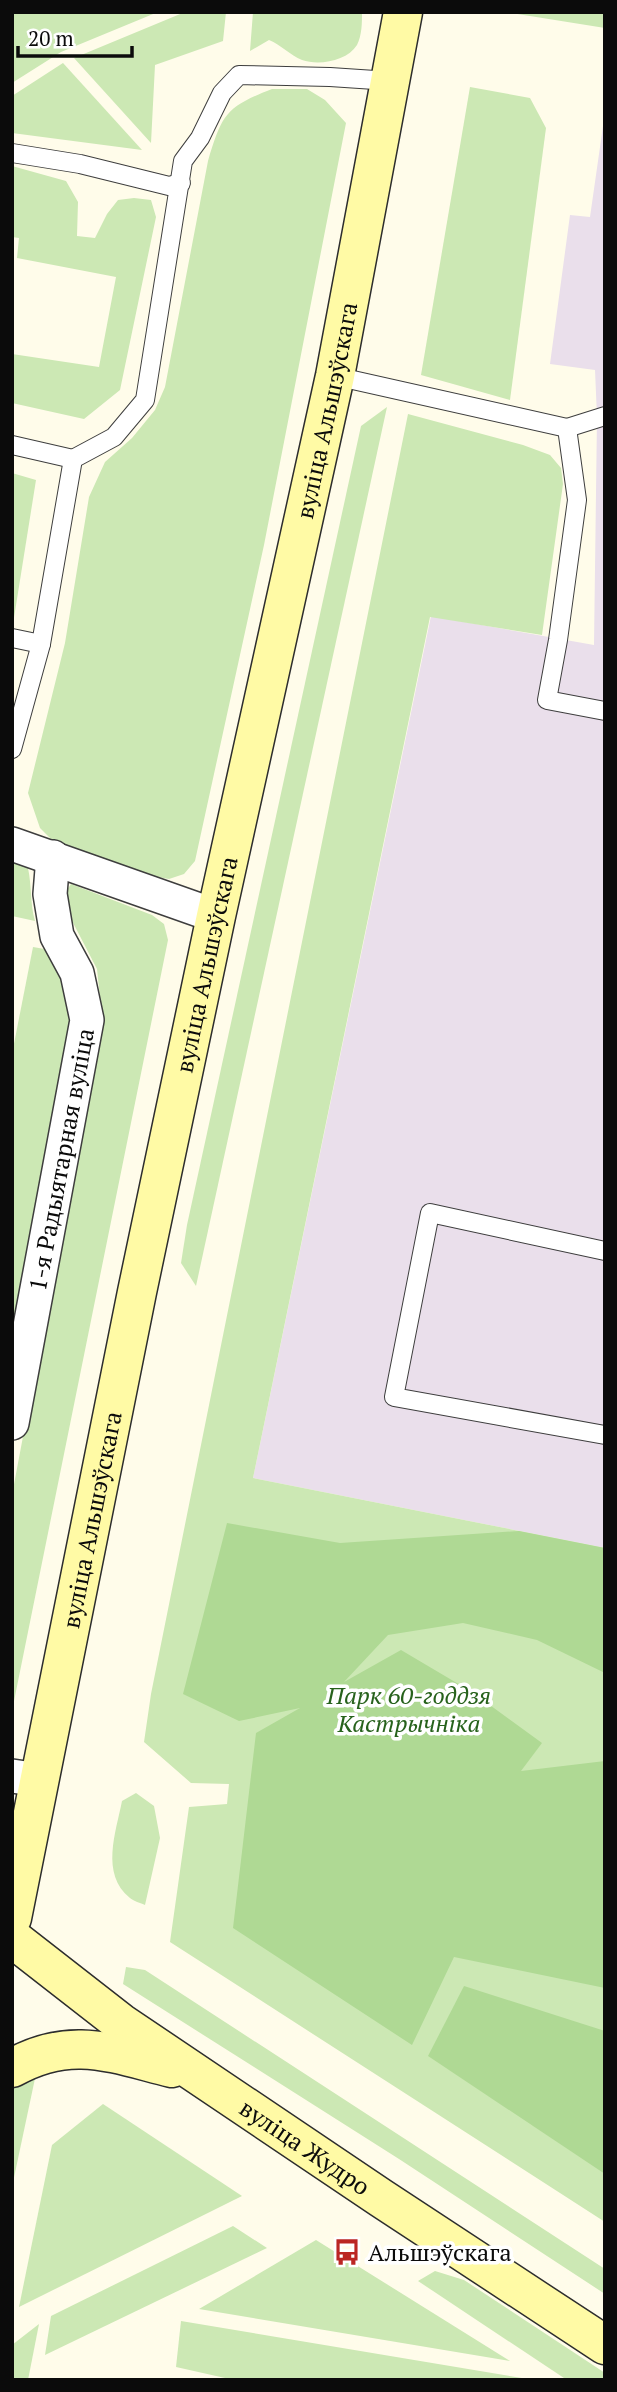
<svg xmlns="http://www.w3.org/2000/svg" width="617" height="2392" font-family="'PT Serif',serif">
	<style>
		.industrial { fill: #eadfeb }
		.green { fill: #cce8b4 }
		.forest { fill: #afd994 }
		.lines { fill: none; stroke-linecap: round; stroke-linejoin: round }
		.service-casing { stroke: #3e3e3e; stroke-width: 20 }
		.minor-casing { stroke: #3e3e3e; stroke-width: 36 }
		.secondary-casing { stroke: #2d2d2d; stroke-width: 41 }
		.service { stroke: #fff; stroke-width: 18 }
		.minor { stroke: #fff; stroke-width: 33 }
		.secondary { stroke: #fffaa5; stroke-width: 38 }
		.labels { text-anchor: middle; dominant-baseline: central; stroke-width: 7; stroke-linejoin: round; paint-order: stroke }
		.street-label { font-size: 24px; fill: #0b0b0b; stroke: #fff }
		.park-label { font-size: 24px; font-style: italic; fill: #27621c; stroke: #fff }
		.poi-label { font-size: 24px; fill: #0b0b0b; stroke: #fff; text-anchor: start }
	</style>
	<rect width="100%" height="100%" fill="#fffcea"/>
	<polygon class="industrial" points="603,126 605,127 605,1548 253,1478 431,616 594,645 597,417 595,370 550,364 570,215 590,217"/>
	<g class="green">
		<polygon points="12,12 158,12 61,52 12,83"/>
		<polygon points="185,12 226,12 223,41 155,65 151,143 74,58"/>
		<path d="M253 12H362C362 23 362 35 357 45 347 61 319 66 302 60 290 55 281 45 269 40L250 51Z"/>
		<polygon points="505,12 605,12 605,28"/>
		<polygon points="63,63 142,150 12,133 12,96"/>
		<polygon points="470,87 530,98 546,128 510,400 421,375"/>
		<path d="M272 89H307L325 100 346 123 264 545 195 861 184 874 169 879 152 876 57 845 40 828 28 793 65 643 89 497 105 462 132 438 155 410 165 387 208 161C222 114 226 107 272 89Z"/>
		<polygon points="12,166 66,181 78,202 77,236 95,238 107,214 118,200 134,198 151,200 156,217 120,390 84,419 12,403 12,354 99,367 116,277 17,258 19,238 12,237"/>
		<polygon points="387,407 196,1286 181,1263 187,1225 361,426"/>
		<polygon points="408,414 523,445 550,455 561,468 563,484 542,635 430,617 253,1478 605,1548 605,2222 170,1942 189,1807 227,1804 229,1784 191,1783 144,1742 151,1694"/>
		<polygon points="12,473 36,480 13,624 12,624"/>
		<path d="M12 860 28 868C32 887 30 904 35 921L12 916Z"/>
		<polygon points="71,884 152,915 164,924 168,940 12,1711 12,1495 102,1017 97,969 69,915 63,896"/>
		<polygon points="33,947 56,951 75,1009 12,1344 12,1054"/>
		<path d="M136 1793 154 1806 160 1838 145 1905C141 1903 133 1901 130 1898 100 1874 116 1832 122 1801Z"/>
		<polygon points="126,1967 145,1970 605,2269 605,2294 399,2159 123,1984"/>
		<polygon points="37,2069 12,2187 12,2085"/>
		<polygon points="103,2104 242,2196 19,2307 52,2145"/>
		<polygon points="233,2226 267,2248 45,2355 51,2316"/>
		<polygon points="316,2240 510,2361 199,2309"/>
		<polygon points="435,2271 464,2280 605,2373 605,2380 567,2380 418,2281"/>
		<polygon points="181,2321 534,2380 234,2380 176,2367"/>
		<polygon points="39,2324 28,2380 12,2380 12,2345"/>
	</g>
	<g class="forest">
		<polygon points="227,1523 340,1543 519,1531 605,1548 605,1673 537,1640 463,1623 388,1635 344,1682 401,1650 472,1692 542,1743 521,1771 605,1761 605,1988 454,1957 412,2045 233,1928 256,1733 300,1708 239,1721 183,1694"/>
		<polygon points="464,1986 605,2031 605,2174 428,2056"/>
	</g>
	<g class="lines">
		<defs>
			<g id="service">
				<polyline points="12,153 80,164 169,186 181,183"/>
				<polyline points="335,376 567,428 577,500 558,640 547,700 605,711"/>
				<polyline points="567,428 605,416"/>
				<polyline points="12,445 73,459"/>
				<polyline points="12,638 41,644"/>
				<polyline points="12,749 41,644 73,459 114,437 145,400 183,161 200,138 222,93 239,75 330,77 390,81"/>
				<polyline points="605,1251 430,1213 394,1397 605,1435"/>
			</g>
			<g id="minor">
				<polyline points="12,844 216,916"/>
				<path id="s1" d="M12 1423 87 1020 77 973 57 936 50 894 53 857"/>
				<polyline points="12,1776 39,1780"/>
			</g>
			<g id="secondary">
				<path id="s2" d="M12 1918 137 1292 216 916 335 376 403 12"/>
				<path id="s3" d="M12 1938 121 2023 381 2198 605 2345"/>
				<path d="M12 2068C71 2035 111 2053 172 2068"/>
			</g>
		</defs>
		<use href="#service" class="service-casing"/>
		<use href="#minor" class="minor-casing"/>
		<use href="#secondary" class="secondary-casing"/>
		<use href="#service" class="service"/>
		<use href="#minor" class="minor"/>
		<use href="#secondary" class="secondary"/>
	</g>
	<defs>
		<symbol id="bus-bare" viewBox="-9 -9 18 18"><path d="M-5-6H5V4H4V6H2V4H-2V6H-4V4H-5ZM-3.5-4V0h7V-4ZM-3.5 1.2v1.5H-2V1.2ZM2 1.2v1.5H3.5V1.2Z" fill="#bb2624" stroke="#fff" stroke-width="2.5" paint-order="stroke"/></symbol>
	</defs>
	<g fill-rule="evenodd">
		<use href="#bus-bare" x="328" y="2233" width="38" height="38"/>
	</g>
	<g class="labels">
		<g class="street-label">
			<text stroke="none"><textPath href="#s2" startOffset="1540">вуліца Альшэўскага</textPath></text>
			<text stroke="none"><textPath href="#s2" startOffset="973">вуліца Альшэўскага</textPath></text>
			<text stroke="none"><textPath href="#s1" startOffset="268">1-я Радыятарная вуліца</textPath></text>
			<text stroke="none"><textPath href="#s2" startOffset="406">вуліца Альшэўскага</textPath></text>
			<text stroke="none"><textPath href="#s3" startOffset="360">вуліца Жудро</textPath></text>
		</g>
		<g class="park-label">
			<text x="409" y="1695">Парк 60-годдзя<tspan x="409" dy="28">Кастрычніка</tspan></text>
		</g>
		<g class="poi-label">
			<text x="368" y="2252">Альшэўскага</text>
		</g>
	</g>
	<rect width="617" height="2392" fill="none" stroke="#0b0b0b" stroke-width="28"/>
	<path d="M18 46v10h114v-10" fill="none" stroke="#0b0b0b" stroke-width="3.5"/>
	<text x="28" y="46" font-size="21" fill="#0b0b0b" stroke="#ffffff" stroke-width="5" paint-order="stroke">20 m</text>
</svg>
